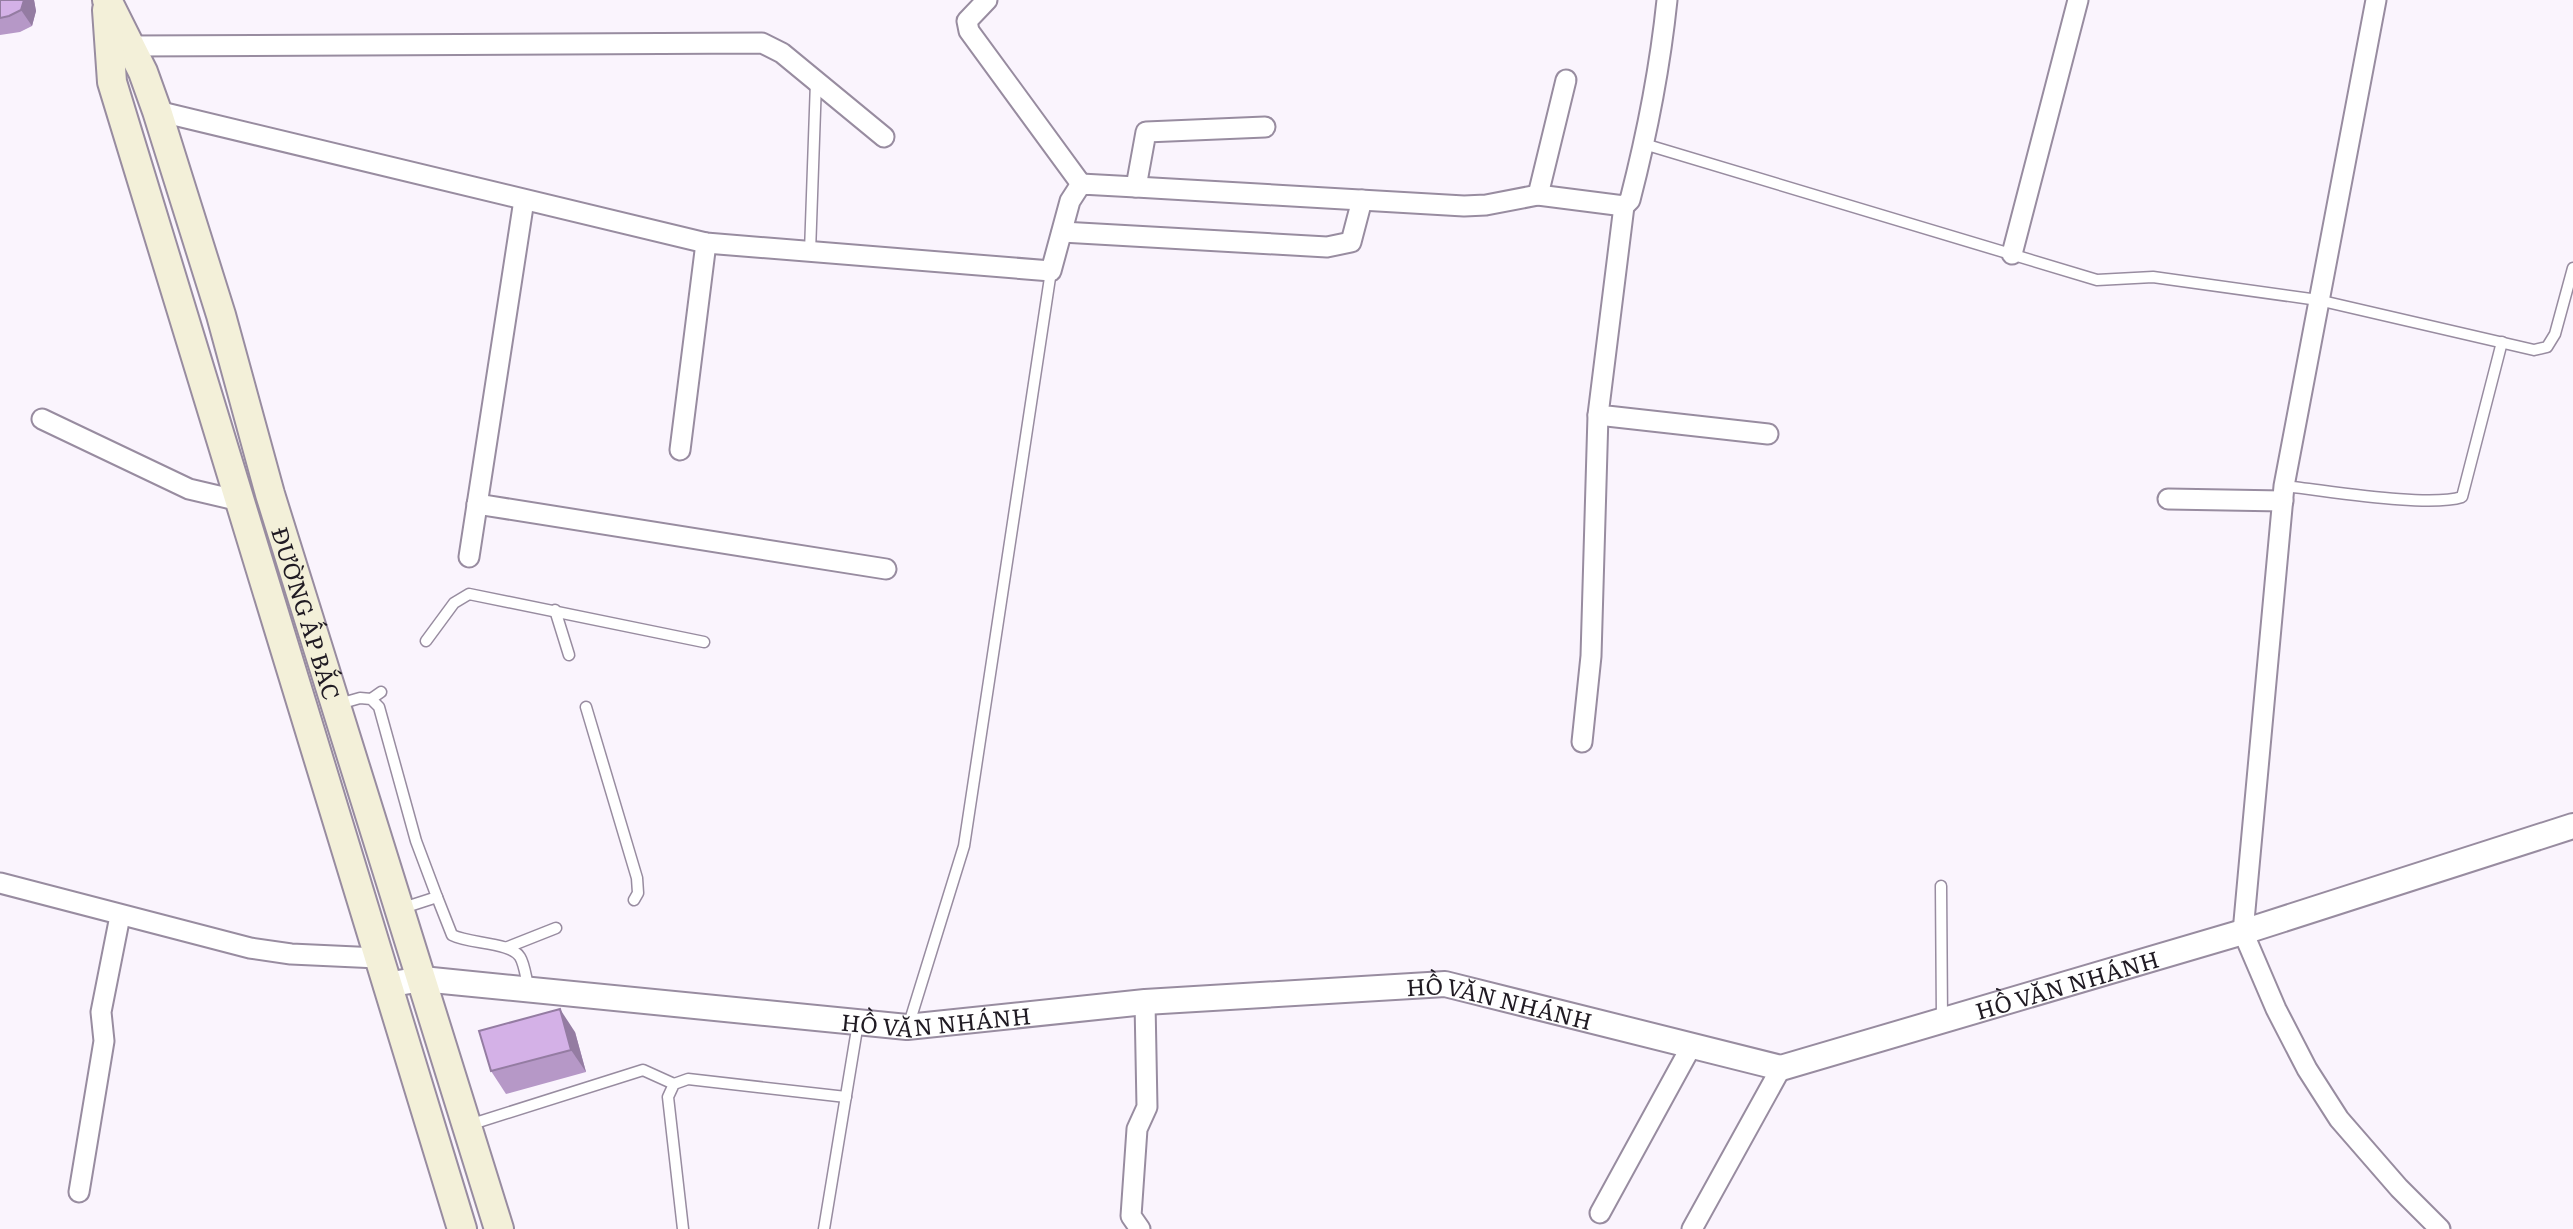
<svg xmlns="http://www.w3.org/2000/svg" width="2573" height="1229" font-family="Literata,serif">
	<style>
		.lines { fill: none; stroke-linecap: round; stroke-linejoin: round }
		.service-casing { stroke: #988ca0; stroke-width: 13 }
		.minor-casing { stroke: #988ca0; stroke-width: 23 }
		.tertiary-casing { stroke: #988ca0; stroke-width: 28 }
		.secondary-casing { stroke: #988ca0; stroke-width: 32 }
		.service { stroke: #fff; stroke-width: 10 }
		.minor { stroke: #fff; stroke-width: 19 }
		.tertiary { stroke: #fff; stroke-width: 24 }
		.secondary { stroke: #f3f0d9; stroke-width: 28 }
		.wall { fill: #b698c7 }
		.shaded-wall { fill: #947ca2 }
		.building { fill: #d4b1e7; stroke: #947ca2; stroke-width: 2 }
		.labels { text-anchor: middle; dominant-baseline: central; stroke-width: 6; stroke-linejoin: round; paint-order: stroke }
		.street-label { font-size: 23px; fill: #201b23; stroke: #fff }
	</style>
	<rect width="100%" height="100%" fill="#faf4fd"/>
	<g class="lines">
		<defs>
			<g id="service">
				<polyline points="1644,144 2097,280 2153,277 2318,300 2534,350 2547,347 2555,334 2573,268"/>
				<polyline points="810,252 816,82"/>
				<path d="M2284 486C2325 490 2427 508 2462 497L2502 342"/>
				<polyline points="555,610 569,655"/>
				<polyline points="426,641 454,603 469,594 704,642"/>
				<polyline points="371,699 381,692"/>
				<polyline points="339,704 360,698 371,699 379,707 416,841 437,897 403,908"/>
				<polyline points="586,707 637,878 638,893 634,900"/>
				<polyline points="1941,886 1942,1020"/>
				<path d="M437 897 452 935C469 944 511 942 520 957 525 965 526 980 529 989"/>
				<polyline points="508,947 556,928"/>
				<polyline points="908,1027 964,846 1051,271"/>
				<polyline points="469,1125 643,1070 674,1084"/>
				<polyline points="683,1229 668,1097 674,1084 688,1079 846,1097"/>
				<polyline points="824,1229 858,1023"/>
			</g>
			<g id="minor">
				<polyline points="987,0 967,21 969,31 1081,184"/>
				<polyline points="2376,0 2284,486 2243,932 2276,1009 2307,1069 2339,1119 2399,1188 2440,1229"/>
				<polyline points="130,46 762,43 782,53 884,137"/>
				<polyline points="157,111 706,243 1051,271 1070,201 1081,184 1136,187 1146,132 1265,127"/>
				<path d="M1136 187 1464 206 1486 205 1538 195 1624 206 1630 200C1647 134 1660 68 1667 0"/>
				<polyline points="1538,195 1566,80"/>
				<polyline points="1624,206 1598,415 1768,434"/>
				<polyline points="1062,232 1327,247 1351,242 1362,200"/>
				<polyline points="2012,254 2078,0"/>
				<polyline points="42,419 189,489 240,501"/>
				<polyline points="680,450 706,243"/>
				<polyline points="2168,499 2283,501"/>
				<polyline points="477,504 886,569"/>
				<polyline points="469,557 524,200"/>
				<polyline points="1582,742 1591,656 1598,415"/>
				<polyline points="0,883 250,948 291,954 378,958"/>
				<polyline points="79,1192 104,1041 101,1012 120,916"/>
				<polyline points="1600,1213 1692,1045"/>
				<polyline points="1140,1229 1131,1216 1137,1129 1147,1107 1145,1002"/>
				<polyline points="1692,1229 1781,1068"/>
			</g>
			<g id="tertiary">
				<path id="s1" d="M386 985 422 979 907 1027 1145 1002 1445 984 1781 1068 2243 932 2573 826"/>
			</g>
			<g id="secondary">
				<path id="s2" d="M107 0 143 72 157 111 221 315 270 494 499 1229"/>
				<polyline points="107,10 112,82 462,1229"/>
			</g>
		</defs>
		<use href="#service" class="service-casing"/>
		<use href="#minor" class="minor-casing"/>
		<use href="#tertiary" class="tertiary-casing"/>
		<use href="#secondary" class="secondary-casing"/>
		<use href="#service" class="service"/>
		<use href="#minor" class="minor"/>
		<use href="#tertiary" class="tertiary"/>
		<use href="#secondary" class="secondary"/>
	</g>
	<g class="wall">
		<polygon points="0,0 34,0 36,11 32,26 20,32 0,35"/>
		<polygon points="575,1032 586,1072 506,1094 491,1071"/>
	</g>
	<g class="shaded-wall">
		<polygon points="24,0 34,0 36,11 32,26 21,10"/>
		<polygon points="560,1009 575,1032 586,1072 571,1050"/>
	</g>
	<g class="building">
		<polygon points="0,0 24,0 21,10 9,16 0,18"/>
		<polygon points="560,1009 571,1050 491,1071 479,1031"/>
	</g>
	<g class="labels">
		<g class="street-label">
			<text stroke="none"><textPath href="#s2" startOffset="646">ĐƯỜNG ẤP BẮC</textPath></text>
			<text stroke="none"><textPath href="#s1" startOffset="1708">HỒ VĂN NHÁNH</textPath></text>
			<text stroke="none"><textPath href="#s1" startOffset="1120">HỒ VĂN NHÁNH</textPath></text>
			<text stroke="none"><textPath href="#s1" startOffset="553">HỒ VĂN NHÁNH</textPath></text>
		</g>
	</g>
</svg>
